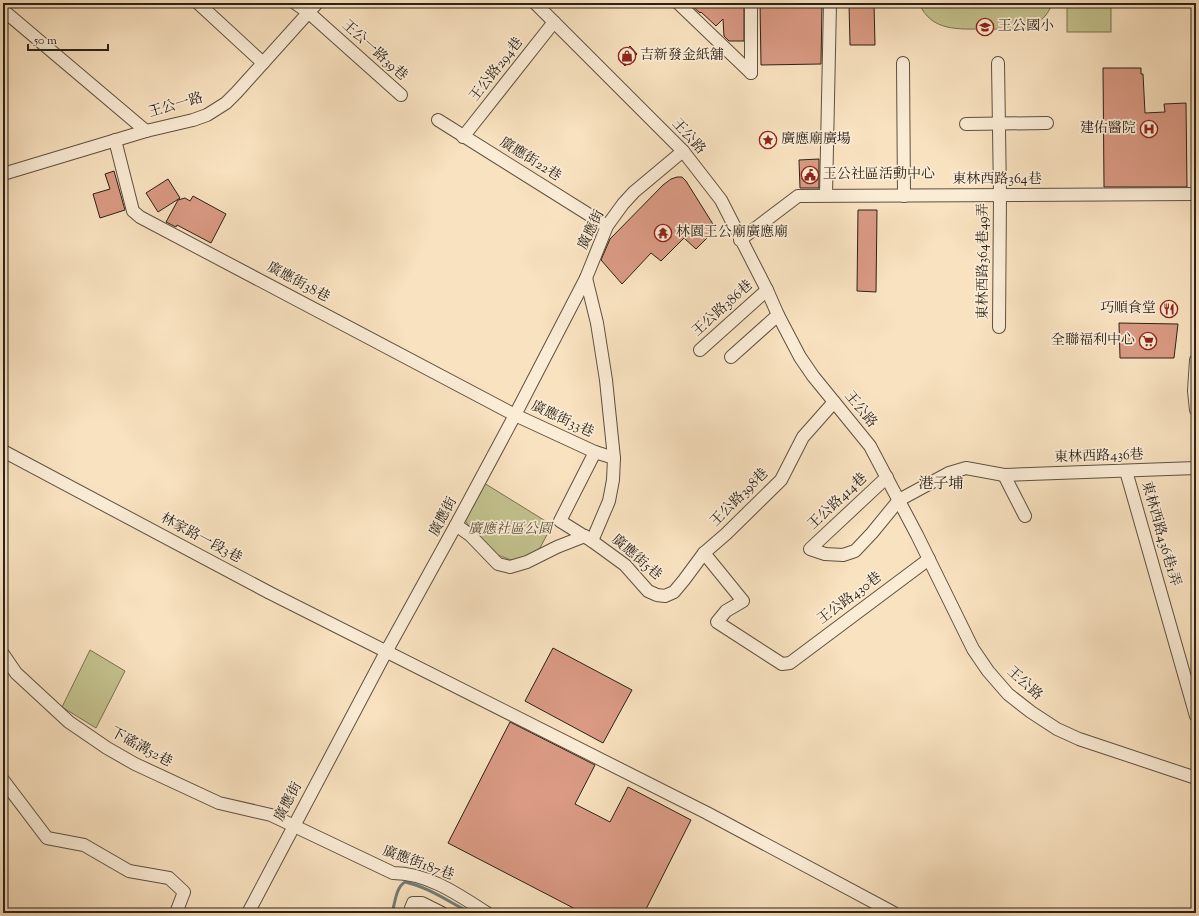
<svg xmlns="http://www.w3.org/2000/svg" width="1199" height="916" font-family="'Sorts Mill Goudy','Noto Serif TC',serif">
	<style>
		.green { fill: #c3c28e; stroke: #777252 }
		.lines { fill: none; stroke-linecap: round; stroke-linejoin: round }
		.stream { stroke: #717e79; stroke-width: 3 }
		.building { fill: #da9a84; stroke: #2b2117 }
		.minor-casing { stroke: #5e5141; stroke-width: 14 }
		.minor { stroke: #fbecd6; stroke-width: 12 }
		.labels { text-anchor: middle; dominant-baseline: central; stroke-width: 3.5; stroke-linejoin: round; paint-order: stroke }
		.poi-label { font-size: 14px; fill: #2b2117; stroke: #fbecd6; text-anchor: start }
		.street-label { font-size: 14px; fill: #2b2117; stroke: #fbecd6 }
		.park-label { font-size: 14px; font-style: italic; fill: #59513b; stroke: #fbecd6 }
		.neighbourhood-label { font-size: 15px; fill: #2b2117; stroke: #fbecd6 }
	</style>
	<rect width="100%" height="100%" fill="#f9e2c0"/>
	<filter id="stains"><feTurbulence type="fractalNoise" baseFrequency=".005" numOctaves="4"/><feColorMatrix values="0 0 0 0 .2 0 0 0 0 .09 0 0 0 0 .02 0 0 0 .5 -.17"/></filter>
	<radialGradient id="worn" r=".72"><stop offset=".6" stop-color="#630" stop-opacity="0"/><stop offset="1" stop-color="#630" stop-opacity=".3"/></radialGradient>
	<g class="green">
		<path d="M919 3H1052C1049 15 1039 23 1028 29 1014 30 999 29 985 29 959 29 931 32 919 3Z"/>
		<rect x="1067" y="3" width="44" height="29"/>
		<polygon points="484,483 552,525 540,548 527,557 511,560 495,554 471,529 464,519"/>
		<polygon points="90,650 125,671 96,728 62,707"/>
	</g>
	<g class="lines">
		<path class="stream" d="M392 913C395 903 396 887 405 882 428 887 449 902 471 913"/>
	</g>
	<g class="building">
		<polygon points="689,3 744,3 744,41 729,41 724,36 723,19 716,26 701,12 700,13"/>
		<polygon points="760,3 822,3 821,64 761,65"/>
		<polygon points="849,3 874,3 875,45 850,45"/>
		<polygon points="630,46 637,54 625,66 618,58"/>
		<polygon points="1103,68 1141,68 1141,74 1143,74 1145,113 1165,112 1164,104 1186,103 1187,187 1104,187"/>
		<polygon points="819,159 819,188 800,188 799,160"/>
		<polygon points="114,171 125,210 100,218 93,194 110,189 105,174"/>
		<polygon points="677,177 682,177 686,181 716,229 696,249 684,238 661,261 651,253 622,284 601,260 610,239 663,185 671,179"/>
		<polygon points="168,179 180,198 158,212 146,193"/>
		<polygon points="193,196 226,214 211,243 177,225 176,227 166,222 178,200 185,198 190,201"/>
		<polygon points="858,210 877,210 876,292 857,291"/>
		<polygon points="1119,323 1178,324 1174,358 1120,358"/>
		<polygon points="553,648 632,690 603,743 525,701"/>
		<polygon points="510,722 595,765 575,804 610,822 628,787 691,820 644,913 583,913 448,843"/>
	</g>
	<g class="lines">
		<defs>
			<g id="minor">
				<polyline points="198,3 263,63"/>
				<polyline points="295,3 308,12 401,95"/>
				<polyline points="535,3 683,151 721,200 767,290 778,315 800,357 813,376 870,446 917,535 973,649 988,671 1008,694 1031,712 1057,729 1079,739 1196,778"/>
				<polyline points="678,3 751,73"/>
				<polyline points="751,3 751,73"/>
				<polyline points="3,10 146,131"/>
				<polyline points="903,63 904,196"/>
				<polyline points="998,63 1000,195 999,327"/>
				<polyline points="438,120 607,226"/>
				<polyline points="966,124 1047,123"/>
				<polyline points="463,137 554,22"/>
				<polyline points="115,140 133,211 140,217 515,415 595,452 614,458"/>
				<polyline points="3,174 146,131 193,120 207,115 226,103 237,92 317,3"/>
				<polyline points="826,195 830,3"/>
				<polyline points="740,240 798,196 1196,194"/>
				<polyline points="586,278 597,323 606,380 614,458 613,480 609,501 592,541"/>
				<polyline points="700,350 767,290"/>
				<polyline points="731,357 778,315"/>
				<polyline points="1196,360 1194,391 1196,410"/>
				<polyline points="3,451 270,593 707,813 894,913"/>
				<polyline points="595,452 560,521 592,541 625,565 648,591 657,595 665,596 674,592 684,580 704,553 726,534 781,480 803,437 834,402"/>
				<polyline points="1126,471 1196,716"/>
				<polyline points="1004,475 1025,516"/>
				<polyline points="887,477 810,549 825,554 843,555 855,551 872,533 899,500 949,473 966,468 1004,475 1196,468"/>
				<polyline points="456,525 470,535 498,564 510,567 527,562 557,547 585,536"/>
				<polyline points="704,553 743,601 726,611 717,622 782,664 790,663 929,559"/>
				<path d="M3 654 16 673 69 722 107 748 135 764 219 803 271 815 393 873C428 873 459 895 487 913"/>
				<polyline points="3,780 47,838 84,845 129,871 169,878 184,892 176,913"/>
				<polyline points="248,913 386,652 456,525 515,415 586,278 607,226 623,204 634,192 683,151"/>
				<polyline points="409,913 413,903 422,903 442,913"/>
			</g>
		</defs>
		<use href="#minor" class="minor-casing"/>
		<use href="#minor" class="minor"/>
	</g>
	<defs>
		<symbol id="school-ring" viewBox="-11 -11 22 22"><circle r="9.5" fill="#fbecd6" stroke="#8f2418" stroke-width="1.5"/><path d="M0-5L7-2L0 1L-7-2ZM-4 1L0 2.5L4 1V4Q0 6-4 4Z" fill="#8f2418"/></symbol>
		<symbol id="shop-ring" viewBox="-11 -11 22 22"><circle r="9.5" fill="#fbecd6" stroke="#8f2418" stroke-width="1.5"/><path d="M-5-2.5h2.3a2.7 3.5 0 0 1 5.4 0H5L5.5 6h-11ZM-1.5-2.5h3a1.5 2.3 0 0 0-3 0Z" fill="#8f2418"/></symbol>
		<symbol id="hospital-ring" viewBox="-11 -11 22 22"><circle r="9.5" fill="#fbecd6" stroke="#8f2418" stroke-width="1.5"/><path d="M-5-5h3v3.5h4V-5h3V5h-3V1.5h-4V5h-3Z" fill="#8f2418"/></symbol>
		<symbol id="sight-ring" viewBox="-11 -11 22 22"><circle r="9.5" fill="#fbecd6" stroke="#8f2418" stroke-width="1.5"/><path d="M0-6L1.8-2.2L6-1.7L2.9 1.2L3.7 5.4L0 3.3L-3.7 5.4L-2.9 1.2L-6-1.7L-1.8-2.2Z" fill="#8f2418"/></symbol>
		<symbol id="civic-ring" viewBox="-11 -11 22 22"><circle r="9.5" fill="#fbecd6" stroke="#8f2418" stroke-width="1.5"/><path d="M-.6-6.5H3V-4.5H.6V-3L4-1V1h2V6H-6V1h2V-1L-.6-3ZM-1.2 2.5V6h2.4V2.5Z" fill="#8f2418"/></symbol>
		<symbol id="temple-ring" viewBox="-11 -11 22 22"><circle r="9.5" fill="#fbecd6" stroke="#8f2418" stroke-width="1.5"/><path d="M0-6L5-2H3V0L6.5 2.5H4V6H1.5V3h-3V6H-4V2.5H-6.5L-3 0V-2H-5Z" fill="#8f2418"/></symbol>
		<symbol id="restaurant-ring" viewBox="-11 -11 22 22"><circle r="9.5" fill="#fbecd6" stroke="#8f2418" stroke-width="1.5"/><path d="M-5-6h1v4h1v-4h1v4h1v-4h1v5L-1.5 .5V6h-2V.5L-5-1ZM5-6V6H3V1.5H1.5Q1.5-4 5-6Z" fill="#8f2418"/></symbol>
		<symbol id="supermarket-ring" viewBox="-11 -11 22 22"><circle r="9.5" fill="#fbecd6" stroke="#8f2418" stroke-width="1.5"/><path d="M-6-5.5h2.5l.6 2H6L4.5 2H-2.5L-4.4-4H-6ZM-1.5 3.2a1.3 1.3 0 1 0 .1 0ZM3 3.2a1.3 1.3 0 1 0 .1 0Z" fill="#8f2418"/></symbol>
	</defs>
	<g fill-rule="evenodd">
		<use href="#school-ring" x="975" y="17" width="20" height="20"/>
		<use href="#shop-ring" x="617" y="46" width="20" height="20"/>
		<use href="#hospital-ring" x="1139" y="119" width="20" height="20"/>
		<use href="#sight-ring" x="758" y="130" width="20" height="20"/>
		<use href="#civic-ring" x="800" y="165" width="20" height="20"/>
		<use href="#temple-ring" x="653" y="223" width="20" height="20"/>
		<use href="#restaurant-ring" x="1159" y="299" width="20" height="20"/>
		<use href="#supermarket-ring" x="1138" y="331" width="20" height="20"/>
	</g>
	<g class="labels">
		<g class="poi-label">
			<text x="998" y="27">王公國小</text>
			<text x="640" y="56">吉新發金紙舖</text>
			<text x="1136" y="129" text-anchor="end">建佑醫院</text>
			<text x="781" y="140">廣應廟廣場</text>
			<text x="823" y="175">王公社區活動中心</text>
			<text x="676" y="233">林園王公廟廣應廟</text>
			<text x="1156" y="309" text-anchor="end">巧順食堂</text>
			<text x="1135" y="341" text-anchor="end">全聯福利中心</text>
		</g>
		<g class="street-label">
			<text transform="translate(374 51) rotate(42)">王公一路39巷</text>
			<text transform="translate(497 70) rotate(-52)">王公路294巷</text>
			<text transform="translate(176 106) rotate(-16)">王公一路</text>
			<text transform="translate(688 137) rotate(48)">王公路</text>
			<text transform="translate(530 160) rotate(32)">廣應街22巷</text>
			<text x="997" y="180">東林西路364巷</text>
			<text transform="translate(592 230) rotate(-64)">廣應街</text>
			<text transform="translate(984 261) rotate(-90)">東林西路364巷49弄</text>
			<text transform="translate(298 283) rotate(28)">廣應街38巷</text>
			<text transform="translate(723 309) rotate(-42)">王公路386巷</text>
			<text transform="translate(860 410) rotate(51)">王公路</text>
			<text transform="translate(562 420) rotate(25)">廣應街33巷</text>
			<text transform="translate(1099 457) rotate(-2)">東林西路436巷</text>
			<text transform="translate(740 498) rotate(-45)">王公路398巷</text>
			<text transform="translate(838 502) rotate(-43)">王公路414巷</text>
			<text transform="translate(444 517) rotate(-62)">廣應街</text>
			<text transform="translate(1160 534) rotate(74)">東林西路436巷1弄</text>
			<text transform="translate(201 539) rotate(28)">林家路一段3巷</text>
			<text transform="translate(636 558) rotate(41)">廣應街5巷</text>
			<text transform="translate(850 599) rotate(-37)">王公路430巷</text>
			<text transform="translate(1024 684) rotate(42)">王公路</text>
			<text transform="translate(141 748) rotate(28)">下磘溝52巷</text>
			<text transform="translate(289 802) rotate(-62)">廣應街</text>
			<text transform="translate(418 864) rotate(20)">廣應街187巷</text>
		</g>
		<g class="park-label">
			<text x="510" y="530">廣應社區公園</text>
		</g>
		<g class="neighbourhood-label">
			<text x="941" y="484">港子埔</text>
		</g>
	</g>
	<rect width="1199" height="916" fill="none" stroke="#f9e2c0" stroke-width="16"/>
	<rect x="4" y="4" width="1191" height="908" fill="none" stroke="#2b2117" stroke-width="2"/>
	<rect x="8" y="8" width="1183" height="900" fill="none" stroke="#2b2117"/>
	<path d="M28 44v6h80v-6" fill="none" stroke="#2b2117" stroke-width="2"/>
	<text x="34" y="44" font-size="12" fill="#2b2117" stroke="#fbecd6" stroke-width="3" paint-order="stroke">50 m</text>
	<rect width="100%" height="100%" filter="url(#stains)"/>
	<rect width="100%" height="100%" fill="url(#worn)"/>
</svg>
